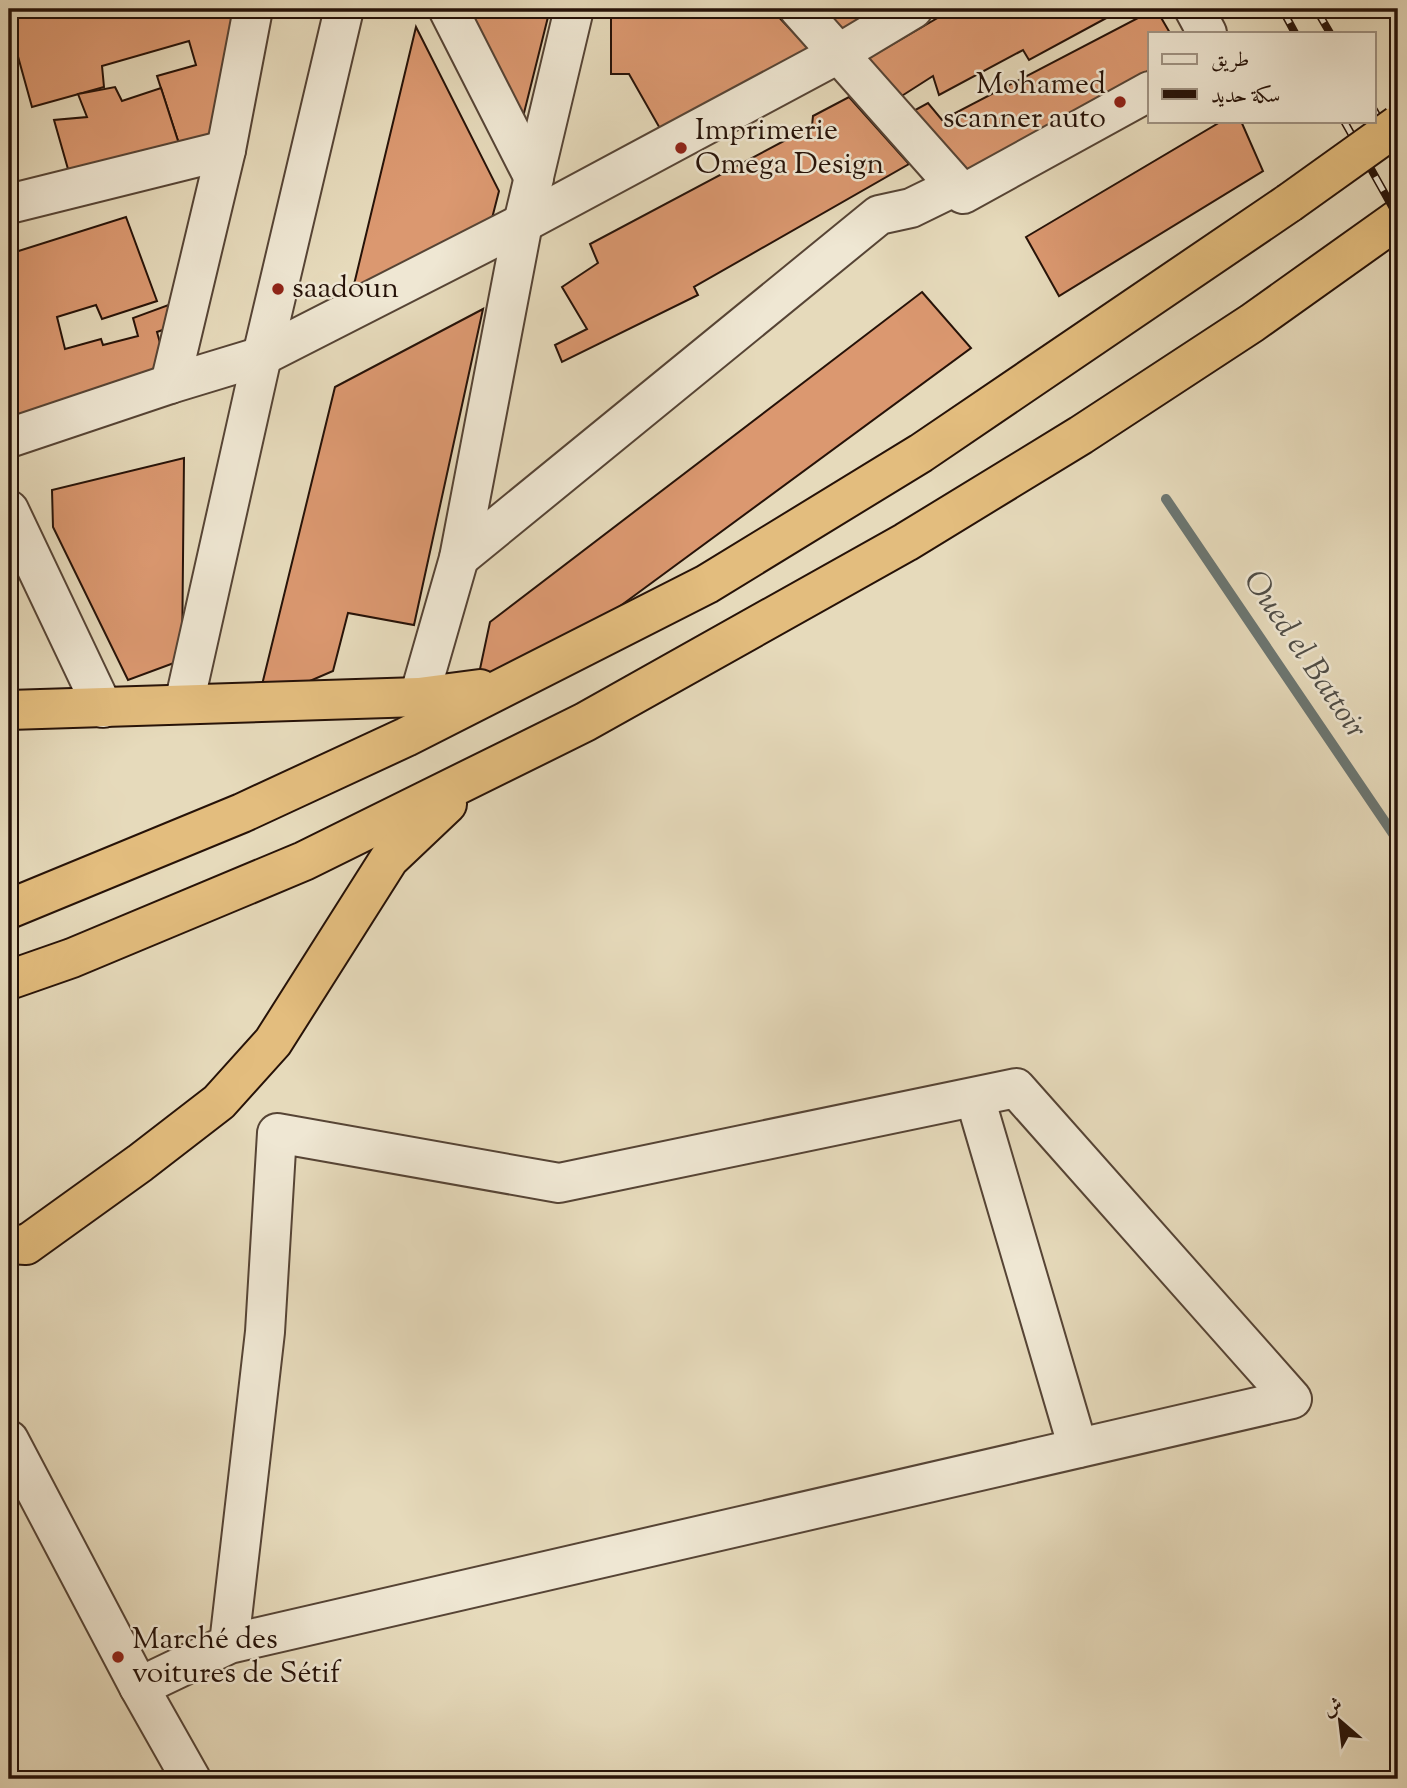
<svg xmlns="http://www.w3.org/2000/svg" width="1407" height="1788" font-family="'Sorts Mill Goudy',Amiri,serif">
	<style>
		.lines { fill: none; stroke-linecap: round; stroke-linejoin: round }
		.stream { stroke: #6b7672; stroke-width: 10 }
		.building { fill: #db9870; stroke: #261208; stroke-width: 2 }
		.minor-casing { stroke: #564435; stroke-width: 42 }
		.highway-casing { stroke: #261208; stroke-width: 42 }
		.minor { stroke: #efe7d3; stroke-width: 38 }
		.highway { stroke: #e3bd7e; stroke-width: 38 }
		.rail-casing { stroke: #261208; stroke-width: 8 }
		.rail { stroke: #efe7d3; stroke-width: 5; stroke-dasharray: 16; stroke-linecap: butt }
		.highway-bridge-casing { stroke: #261208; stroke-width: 42; stroke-linecap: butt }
		.highway-bridge { stroke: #e3bd7e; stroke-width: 38 }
		.poi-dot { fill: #8f2418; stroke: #efe7d3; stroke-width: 2.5 }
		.labels { text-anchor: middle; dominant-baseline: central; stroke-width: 5; stroke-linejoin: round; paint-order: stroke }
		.poi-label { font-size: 30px; fill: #261208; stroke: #efe7d3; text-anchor: start }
		.water-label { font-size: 32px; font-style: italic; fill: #4e4c46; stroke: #efe7d3 }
	</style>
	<rect width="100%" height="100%" fill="#e6dabb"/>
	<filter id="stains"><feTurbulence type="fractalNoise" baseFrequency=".00286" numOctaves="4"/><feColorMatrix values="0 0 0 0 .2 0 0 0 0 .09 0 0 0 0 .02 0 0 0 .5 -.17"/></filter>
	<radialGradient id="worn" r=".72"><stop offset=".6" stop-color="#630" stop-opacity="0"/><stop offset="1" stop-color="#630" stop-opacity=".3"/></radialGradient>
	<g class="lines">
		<polyline class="stream" points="1166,499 1398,841"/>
	</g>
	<g class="building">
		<polygon points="27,9 237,9 217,137 180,147 157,76 196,65 189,41 102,66 104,87 32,107 17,53 9,55 9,14"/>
		<polygon points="464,9 550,9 522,121"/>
		<polygon points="611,9 771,9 813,53 662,132 629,74 611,74"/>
		<polygon points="820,9 894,9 845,38"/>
		<polygon points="953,9 1123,9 1029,60 1023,50 939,95 933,76 897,99 869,58"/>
		<polygon points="1132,9 1156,9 1170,33 1150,33 1150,70 963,173 906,115 928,103 942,120 1140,17"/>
		<polygon points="416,27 499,191 489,230 351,297"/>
		<polygon points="115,87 122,101 161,88 180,147 70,176 54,120 87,117 78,94"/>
		<polygon points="849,97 909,164 694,287 698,295 562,362 555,345 587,329 562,287 598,263 590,244 812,126 813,116"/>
		<polygon points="1222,121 1241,121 1263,171 1059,296 1026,237"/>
		<polygon points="126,217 157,301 102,319 96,305 57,317 65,349 101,339 103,345 138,336 133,318 182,300 177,325 157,332 167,369 17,429 9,415 9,254"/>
		<polygon points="922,292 971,348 574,640 494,687 480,669 490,622"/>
		<polygon points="483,309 414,625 348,613 333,671 296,687 261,689 335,387"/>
		<polygon points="184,458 182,660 128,680 53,527 52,490"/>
	</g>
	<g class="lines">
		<defs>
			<g id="minor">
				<polyline points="448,9 534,178"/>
				<polyline points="799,9 963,194 1150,91"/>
				<polyline points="1194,9 1207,33"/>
				<polyline points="9,204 226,150"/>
				<polyline points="170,384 226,150 253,9"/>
				<polyline points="9,438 170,384 262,356 523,223 838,54 913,9"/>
				<polyline points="9,510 103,708"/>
				<polyline points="459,558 879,215 911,208 956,186"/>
				<polyline points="419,697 459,558 523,223 574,9"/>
				<polyline points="184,704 262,356 344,9"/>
				<polyline points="975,1098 1078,1448"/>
				<polyline points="9,1440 139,1687 191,1779"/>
				<polyline points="139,1687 229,1644 1292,1399 1016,1088 559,1183 277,1133 265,1332 229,1644"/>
			</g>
			<g id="highway">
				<polyline points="9,710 419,697 480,689"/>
				<polyline points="9,909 242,813 406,737 707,584 921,453 1289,203"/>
				<polyline points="9,980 72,958 304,861 585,722 906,542 1081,435 1252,323 1398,219"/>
				<polyline points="9,1244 26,1245 140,1163 219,1102 273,1042 389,859 447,804"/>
			</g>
		</defs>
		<use href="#minor" class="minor-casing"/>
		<use href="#highway" class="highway-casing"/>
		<use href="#minor" class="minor"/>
		<use href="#highway" class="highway"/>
		<defs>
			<g id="rail">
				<polyline points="1282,9 1295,33"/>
				<polyline points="1316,9 1330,33"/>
				<polyline points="1374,110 1398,153"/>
				<polyline points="1344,121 1398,217"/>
			</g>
		</defs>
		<use href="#rail" class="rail-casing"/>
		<use href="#rail" class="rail"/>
		<defs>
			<polyline id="highway-bridge" points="1289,203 1398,125"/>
		</defs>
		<use href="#highway-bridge" class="highway-bridge-casing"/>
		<use href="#highway-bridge" class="highway-bridge"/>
	</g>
	<g class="poi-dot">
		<circle cx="1120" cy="102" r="7"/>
		<circle cx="681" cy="148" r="7"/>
		<circle cx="278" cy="289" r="7"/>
		<circle cx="118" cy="1657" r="7"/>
	</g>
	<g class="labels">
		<g class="poi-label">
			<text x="1106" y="85" text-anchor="end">Mohamed<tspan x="1106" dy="34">scanner auto</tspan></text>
			<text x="695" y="131">Imprimerie<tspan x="695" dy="34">Omega Design</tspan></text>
			<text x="292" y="289">saadoun</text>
			<text x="132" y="1640">Marché des<tspan x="132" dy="34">voitures de Sétif</tspan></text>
		</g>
		<g class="water-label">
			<text transform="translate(1304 655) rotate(56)">Oued el Battoir</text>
		</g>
	</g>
	<rect width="1407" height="1788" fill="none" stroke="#e6dabb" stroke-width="35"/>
	<rect x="10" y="10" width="1386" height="1767" fill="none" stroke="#261208" stroke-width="3.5"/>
	<rect x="18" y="18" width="1372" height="1753" fill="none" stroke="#261208" stroke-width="2"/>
	<rect x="1148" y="32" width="228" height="91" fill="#efe7d3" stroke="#9f9282" stroke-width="2"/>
	<rect x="1162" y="54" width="35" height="10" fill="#efe7d3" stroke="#9f9282" stroke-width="2"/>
	<text x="1211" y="66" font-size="21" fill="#261208">طريق</text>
	<rect x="1162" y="89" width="35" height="10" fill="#261208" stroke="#9f9282" stroke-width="2"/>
	<text x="1211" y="102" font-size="21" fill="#261208">سكة حديد</text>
	<g transform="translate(1340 1721) rotate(332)" stroke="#efe7d3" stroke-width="5" paint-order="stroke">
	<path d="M0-5L12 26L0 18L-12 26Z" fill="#261208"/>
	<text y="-10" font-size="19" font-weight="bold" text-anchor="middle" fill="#261208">ش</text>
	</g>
	<rect width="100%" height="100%" filter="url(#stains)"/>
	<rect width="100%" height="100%" fill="url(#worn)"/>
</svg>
